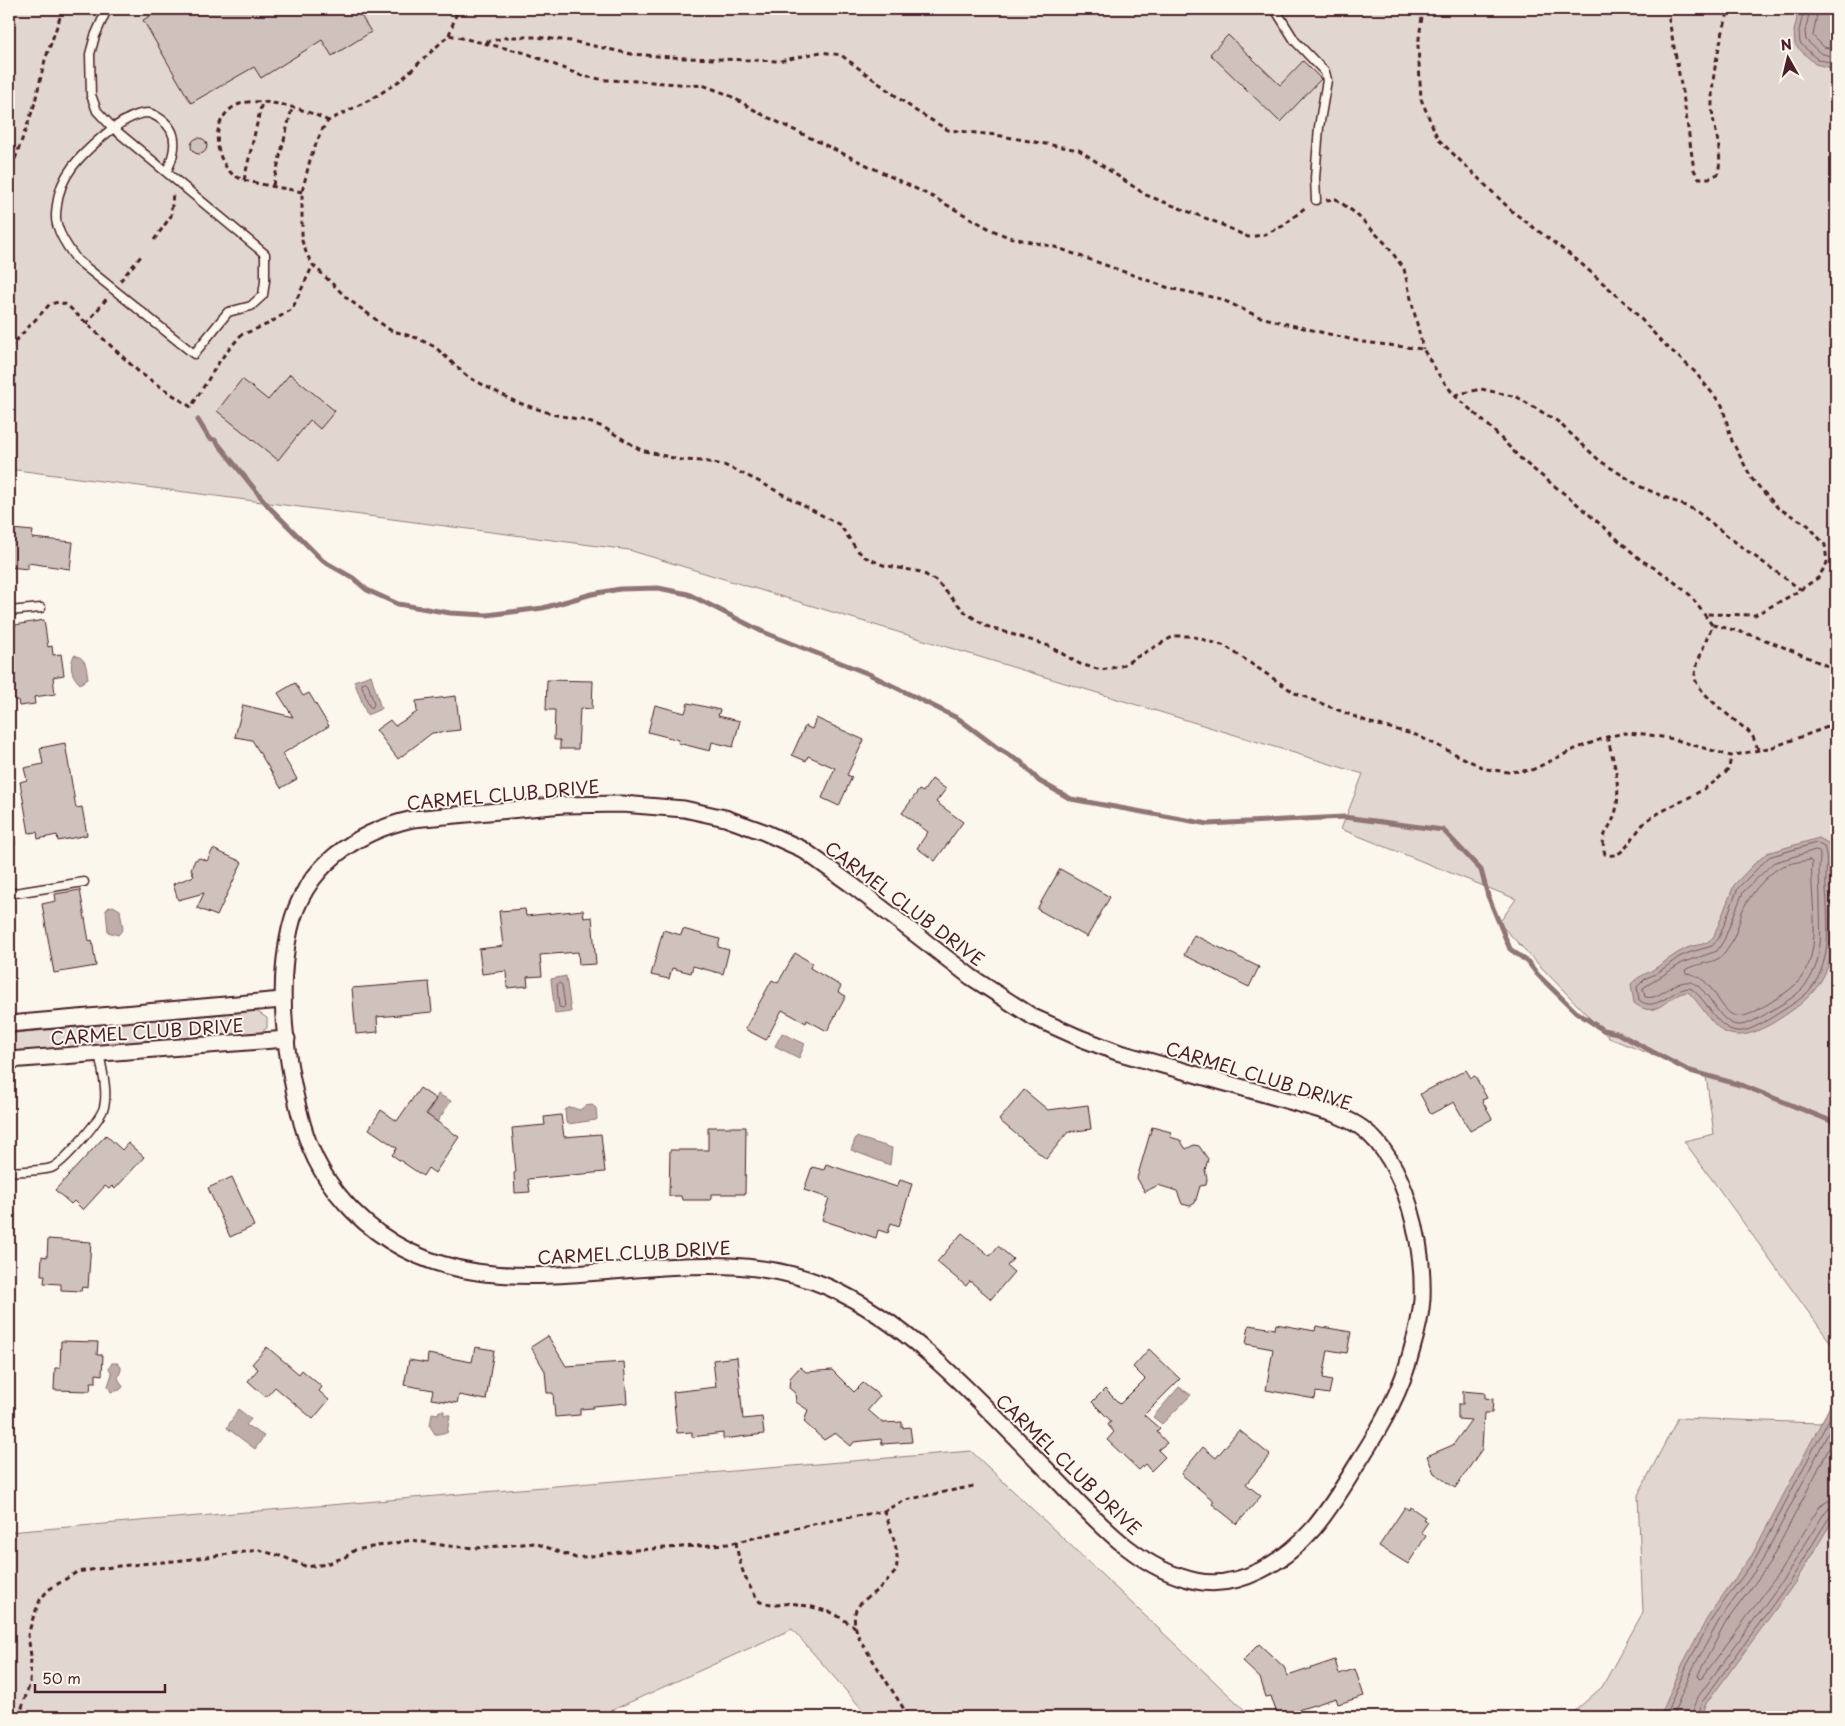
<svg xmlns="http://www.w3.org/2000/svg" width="1845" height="1726" font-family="'Playpen Sans',sans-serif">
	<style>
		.green { fill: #e2d7d0; stroke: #967b7e }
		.water { fill: #bfadaa; stroke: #907477 }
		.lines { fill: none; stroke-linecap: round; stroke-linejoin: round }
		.shore { stroke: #79585e; stroke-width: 1 }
		.stream { stroke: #907477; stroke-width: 5 }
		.building { fill: #cfc2bc; stroke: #4a1f2b }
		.service-casing { stroke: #4a1f2b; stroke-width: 11 }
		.minor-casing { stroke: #4a1f2b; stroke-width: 19 }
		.path { stroke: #4a1f2b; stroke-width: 3; stroke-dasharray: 5 4; stroke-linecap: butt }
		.service { stroke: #fbf7ec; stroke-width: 8 }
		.minor { stroke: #fbf7ec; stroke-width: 15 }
		.labels { text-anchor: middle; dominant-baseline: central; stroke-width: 4; stroke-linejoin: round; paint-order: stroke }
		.street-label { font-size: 18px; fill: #4a1f2b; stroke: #fbf7ec }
	</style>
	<rect width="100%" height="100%" fill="#fbf7ec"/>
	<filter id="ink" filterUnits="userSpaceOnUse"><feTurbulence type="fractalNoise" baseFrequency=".02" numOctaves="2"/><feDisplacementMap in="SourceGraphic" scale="10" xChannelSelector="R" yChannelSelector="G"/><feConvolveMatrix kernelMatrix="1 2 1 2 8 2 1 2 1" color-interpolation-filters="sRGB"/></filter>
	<g filter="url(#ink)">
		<g class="green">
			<polygon points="9,9 1836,9 1836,1350 1684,1141 1714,1134 1706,1076 1609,1038 1499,923 1516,899 1341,829 1363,774 629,550 9,469"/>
			<polygon points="256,1011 267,1018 267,1028 254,1036 24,1054 13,1050 9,1043 15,1033"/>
			<polygon points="1836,1405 1836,1717 1568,1717 1602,1687 1643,1612 1638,1495 1678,1418 1820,1423"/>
			<polygon points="971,1451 1252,1717 869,1717 792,1629 597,1717 9,1717 9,1532"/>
		</g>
		<g class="water">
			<polygon points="1799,9 1836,9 1836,69 1815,64 1795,45 1794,31"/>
			<path d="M74 655C87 658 86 667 88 678L80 684C71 675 69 667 74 655Z"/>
			<polygon points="371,675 381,709 367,715 354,681"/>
			<path d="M1819 838 1828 843C1832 854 1830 862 1830 873 1830 881 1831 890 1831 899 1831 914 1833 930 1832 945 1828 986 1805 1003 1773 1023 1758 1031 1743 1039 1727 1033 1714 1029 1700 1003 1688 992 1666 994 1658 1022 1634 1003L1631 984C1638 976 1645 975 1654 969 1665 962 1674 954 1687 948 1699 943 1705 947 1714 936L1734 885 1753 865 1767 853Z"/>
			<polygon points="113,906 120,910 123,929 118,935 108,932 106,910 109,907"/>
			<polygon points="566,976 571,1012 555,1014 551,979"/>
			<polygon points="782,1033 805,1044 799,1058 775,1046"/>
			<polygon points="438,1094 451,1101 435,1125 425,1119"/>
			<path d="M592 1105 596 1108 597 1119 596 1120 568 1124 566 1122 565 1110C572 1105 574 1109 580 1110L585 1106Z"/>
			<polygon points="856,1137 892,1148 890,1165 851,1150"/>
			<polygon points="112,1363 117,1363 121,1366 121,1370 118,1378 123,1387 120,1390 111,1392 108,1386 112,1374 109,1368"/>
			<polygon points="1179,1387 1191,1395 1162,1424 1153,1417"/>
			<polygon points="1836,1397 1836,1515 1794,1584 1707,1703 1701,1717 1660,1717 1683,1663 1710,1613 1752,1555 1830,1406"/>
			<polygon points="238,1409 251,1419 246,1425 264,1436 255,1449 227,1428"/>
			<path d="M439 1411H444V1415H450L447 1433C442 1432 439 1435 435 1434L430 1426 432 1413 438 1414Z"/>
		</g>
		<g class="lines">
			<g class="shore">
				<polyline points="1804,9 1799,31 1800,43 1817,59 1836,64"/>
				<polyline points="1810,9 1805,32 1806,40 1820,53 1836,58"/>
				<polyline points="1818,9 1813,36 1824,47 1836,50"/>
				<polygon points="366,682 368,684 374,704 372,708 369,706 362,686 362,684"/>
				<path d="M1817 843 1824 847C1829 859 1825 875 1826 888 1828 923 1833 967 1806 994 1796 1003 1783 1010 1771 1018 1762 1023 1747 1033 1736 1031 1713 1026 1708 999 1690 988 1672 988 1656 1014 1639 1000L1637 987 1646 978 1656 974 1679 957 1691 952 1712 946 1719 938 1738 888 1769 857Z"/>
				<path d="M1816 850 1819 851C1821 857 1819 863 1819 870 1819 880 1820 890 1820 900 1820 931 1825 963 1803 988 1794 998 1780 1005 1769 1012 1761 1017 1747 1026 1737 1025 1717 1022 1711 990 1691 982 1671 980 1660 1001 1645 997L1643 988 1682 963 1717 951 1724 940 1743 892 1773 863Z"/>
				<path d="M1809 860 1812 862C1809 900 1826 953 1796 984 1788 992 1777 998 1768 1004 1760 1008 1746 1019 1736 1016 1717 1011 1716 977 1686 973L1685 970C1697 962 1714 965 1724 954 1734 942 1738 927 1742 912 1747 898 1766 875 1779 868 1788 863 1799 862 1809 860Z"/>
				<polygon points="559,983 562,985 565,1006 563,1008 559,1007 557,985"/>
				<polyline points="1836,1435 1769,1564 1726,1622 1700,1671 1698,1676 1699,1679 1702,1678 1779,1573 1820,1506 1828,1501 1836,1499"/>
				<polyline points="1665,1717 1687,1665 1714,1615 1756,1558 1836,1406"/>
				<polyline points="1672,1717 1693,1668 1720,1619 1762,1561 1836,1418"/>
				<polyline points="1691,1717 1698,1697 1785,1577 1825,1512 1829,1508 1836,1507"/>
				<polyline points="1697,1717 1703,1701 1790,1581 1830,1516 1836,1513"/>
			</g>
			<polyline class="stream" points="198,420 209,438 215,440 269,507 323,561 353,578 367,590 398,604 450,613 487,615 543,608 592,594 620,589 658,588 688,594 763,632 869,674 959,719 999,749 1021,762 1039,781 1071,799 1208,824 1344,817 1443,830 1481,870 1488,896 1510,949 1528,962 1538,975 1576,1012 1603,1030 1617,1033 1687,1070 1744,1086 1836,1123"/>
		</g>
		<g class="building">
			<polygon points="163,9 357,9 371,32 332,56 322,40 261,78 254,67 191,103 143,20"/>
			<polygon points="1228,35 1280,85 1303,61 1321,79 1280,122 1210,54"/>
			<circle cx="199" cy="146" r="8"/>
			<polygon points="290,374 335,411 320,429 310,420 278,460 217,411 242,379 268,400"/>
			<polygon points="12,529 33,531 32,538 73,542 70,569 28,563 28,569 9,567"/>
			<polygon points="44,620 48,647 52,646 53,655 61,654 64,675 53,677 55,694 34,697 35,704 19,706 18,700 14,700 12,688 9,688 9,654 12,654 9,626"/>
			<polygon points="547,680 593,681 592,709 580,708 578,749 560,749 560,740 554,740 555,710 546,710"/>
			<polygon points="295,683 303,696 309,693 329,726 282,754 297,779 281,788 252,740 235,737 243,705 293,717 278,693"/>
			<polygon points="456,696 460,730 432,733 398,759 376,730 390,720 395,726 417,712 416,701"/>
			<polygon points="688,703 720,710 718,716 740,721 733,747 712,742 710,751 678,743 679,740 648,732 655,705 685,713"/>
			<polygon points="816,718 864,740 847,775 852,777 839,806 822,798 835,768 808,756 806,761 792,755 805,726 812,729"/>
			<polygon points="65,743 76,808 82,807 87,835 58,841 57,835 38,839 37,832 29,833 20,782 27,780 24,768 43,764 40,748"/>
			<polygon points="932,779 946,789 936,802 963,822 935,861 917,848 928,832 902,813 919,790 923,792"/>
			<polygon points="213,849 242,862 217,916 197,908 204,893 178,900 173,884 194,876 191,869 195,860 200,858 207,861"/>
			<polygon points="1060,869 1110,897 1087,937 1037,909"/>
			<polygon points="80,890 89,941 92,940 96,966 54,973 42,904 56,901 55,894"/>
			<polygon points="525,909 526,916 583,910 584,918 592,917 596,964 579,965 578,952 540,955 542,976 527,977 528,986 507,988 506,971 482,974 479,949 503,946 499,911"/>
			<polygon points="683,929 720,939 718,947 729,950 723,974 693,966 691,973 672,968 669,979 651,975 663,930 681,935"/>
			<polygon points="1194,935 1259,967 1249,987 1184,955"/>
			<polygon points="795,953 812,963 810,968 841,986 838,992 846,996 827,1031 807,1020 806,1023 782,1010 766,1040 745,1029 772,980 778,983"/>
			<polygon points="429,982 432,1012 377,1017 378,1032 356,1034 352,988"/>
			<polygon points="1466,1070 1471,1078 1475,1076 1487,1098 1482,1100 1492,1119 1470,1131 1454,1102 1431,1114 1420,1094"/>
			<polygon points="420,1088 436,1099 426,1114 459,1137 435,1173 428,1168 423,1176 392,1155 397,1148 369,1129 381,1110 397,1121"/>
			<polygon points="1024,1090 1048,1110 1088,1105 1091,1129 1068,1132 1046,1159 999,1120"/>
			<polygon points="561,1115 564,1137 601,1134 605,1172 528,1179 530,1192 515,1193 514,1173 516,1172 512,1128 545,1125 544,1117"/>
			<polygon points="708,1127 746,1127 745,1194 711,1194 711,1200 682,1200 681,1196 669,1196 670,1150 708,1150"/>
			<polygon points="1152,1127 1171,1132 1170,1137 1180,1140 1186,1149 1194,1145 1199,1146 1208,1159 1205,1170 1207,1179 1206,1185 1200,1186 1195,1203 1190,1206 1182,1204 1177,1191 1158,1185 1145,1192 1137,1178"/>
			<polygon points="106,1135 122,1150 128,1143 144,1157 115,1189 112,1186 109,1189 105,1186 83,1210 74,1201 71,1204 55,1190"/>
			<polygon points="826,1164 897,1187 900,1180 912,1184 899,1226 891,1223 888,1233 878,1230 876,1238 822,1220 829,1198 804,1190 812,1167 824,1170"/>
			<polygon points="232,1177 254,1226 230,1237 208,1188"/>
			<polygon points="962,1233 990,1256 998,1246 1013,1259 1007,1266 1014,1272 991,1299 970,1281 966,1286 937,1262"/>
			<polygon points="48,1239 91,1242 88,1288 82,1287 81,1291 61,1290 61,1284 44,1283 45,1275 41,1275 42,1256 47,1257"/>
			<polygon points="1276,1324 1315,1331 1316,1326 1351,1332 1347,1353 1328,1350 1323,1378 1332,1380 1329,1394 1316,1392 1315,1399 1266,1390 1273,1349 1246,1344 1249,1325 1275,1329"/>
			<polygon points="548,1336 566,1366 624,1362 627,1403 593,1406 593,1408 580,1409 580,1415 555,1417 553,1393 547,1393 545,1371 531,1347"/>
			<polygon points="61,1341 98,1342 97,1355 103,1355 102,1375 96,1374 96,1382 91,1382 90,1391 54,1390 55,1368 60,1368"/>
			<polygon points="267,1347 299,1374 302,1370 322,1387 319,1391 329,1400 313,1419 275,1387 266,1397 248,1381 258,1369 252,1364"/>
			<polygon points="475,1347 494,1350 486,1400 459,1395 457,1403 431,1399 433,1390 404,1385 409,1360 427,1363 428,1354 472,1362"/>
			<polygon points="1149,1349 1180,1379 1144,1415 1160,1429 1157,1432 1167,1443 1158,1450 1165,1457 1151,1471 1145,1464 1139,1470 1107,1440 1114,1432 1108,1425 1111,1421 1092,1402 1105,1389 1120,1404 1145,1379 1133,1367"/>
			<polygon points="737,1357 743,1419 762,1417 764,1434 723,1439 723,1433 692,1437 692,1432 677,1433 673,1392 716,1387 713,1360"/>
			<polygon points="800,1367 806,1372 832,1370 854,1392 863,1383 880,1396 868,1410 883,1423 902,1422 902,1428 910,1427 912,1442 882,1444 881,1439 854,1442 851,1446 835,1433 824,1440 804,1422 808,1410 796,1402 795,1393 789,1388 790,1378"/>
			<polygon points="1463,1391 1485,1393 1485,1398 1493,1399 1492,1413 1484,1413 1482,1449 1455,1488 1434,1473 1427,1456 1453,1445 1471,1420 1458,1419 1458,1404 1463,1404"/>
			<polygon points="1239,1430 1270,1455 1246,1484 1261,1496 1237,1524 1212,1504 1214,1501 1181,1474 1203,1447 1216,1458"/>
			<polygon points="1405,1507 1409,1510 1410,1507 1425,1517 1423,1519 1428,1522 1421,1532 1426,1536 1408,1564 1379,1546"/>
			<polygon points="1259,1644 1284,1667 1288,1676 1335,1660 1339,1674 1355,1669 1364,1696 1338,1704 1336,1698 1298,1710 1300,1717 1278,1717 1271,1696 1266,1697 1260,1678 1242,1661"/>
		</g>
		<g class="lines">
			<defs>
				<g id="service">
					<path d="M107 9 95 36 90 54 91 95 97 111 113 128 265 254V281L263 295 251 306 228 312 194 354 77 260C70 250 61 239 58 227 55 221 56 211 57 205 60 175 80 156 102 137 114 127 132 113 148 113 154 114 158 117 162 120 180 133 175 153 167 171"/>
					<polyline points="1275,9 1295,41 1325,72 1327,80 1319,127 1315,178 1316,200"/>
					<polyline points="9,611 41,608"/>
					<polyline points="9,826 10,844 9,846"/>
					<polyline points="9,894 84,882"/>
					<path d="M9 1172C20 1171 42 1171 51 1168 63 1164 101 1119 104 1107 108 1091 102 1069 99 1053"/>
				</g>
				<g id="minor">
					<path d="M622 804 684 809 725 818 764 832 802 849 852 885 971 977 1033 1017 1080 1038 1117 1052 1335 1114C1344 1118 1354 1122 1362 1128 1407 1162 1424 1246 1422 1299 1421 1316 1417 1332 1412 1349 1402 1390 1382 1425 1359 1461 1345 1484 1331 1508 1313 1529 1285 1561 1240 1590 1196 1581 1137 1569 1096 1520 1056 1479 990 1413 915 1325 828 1287 676 1220 483 1343 353 1211 329 1187 311 1156 302 1123 286 1062 276 990 290 929 304 867 355 832 413 819L563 805Z"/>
					<polyline points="9,1024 282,1000"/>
					<polyline points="9,1060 287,1039"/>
				</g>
			</defs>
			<use href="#service" class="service-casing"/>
			<use href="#minor" class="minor-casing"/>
			<g class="path">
				<polyline points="1423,9 1418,46 1421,99 1438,139 1513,212 1577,260 1629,306 1662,342 1694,371 1722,405 1732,441 1752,479 1778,508 1808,525 1825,545 1827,563 1818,578 1792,595 1755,615 1704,614"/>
				<path d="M1667 9 1684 101 1694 170 1699 178H1709L1718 174C1724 145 1711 127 1712 101 1712 70 1721 38 1729 9"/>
				<polyline points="449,35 458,9"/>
				<polyline points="486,42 509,37 536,37 571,41 631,54 685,58 780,61 821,52 841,55 916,111 948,130 996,135 1079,150 1146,195 1218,223 1248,237 1263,235 1283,226 1307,206"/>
				<polyline points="9,176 34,106 45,60 63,9"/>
				<polyline points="244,180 262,102"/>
				<polyline points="273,185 292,108"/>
				<path d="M302 192C286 188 249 184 235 176 230 173 226 167 223 162 213 142 215 113 240 104 261 96 310 110 328 121"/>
				<polyline points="1326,200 1336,199 1355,213 1386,244 1404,269 1423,349"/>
				<polyline points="154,240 171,216 173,193"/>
				<polyline points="120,281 142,255"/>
				<polyline points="86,324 108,297"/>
				<polyline points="9,348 50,304 59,302 67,305 140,373 191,407 221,359 241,335 268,324 292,309 313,265"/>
				<polyline points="1455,395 1481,389 1517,397 1557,421 1600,461 1641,487 1695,510 1739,545 1800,589"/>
				<polyline points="1712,625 1690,595 1666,575 1641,560 1576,503 1523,461 1489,426 1454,395 1439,375 1423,349 1362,342 1283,323 1257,316 1221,299 1169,288 1055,247 1008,237 990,229 931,196 763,115 727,94 705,86 638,81 606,80 582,76 526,53 449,35 402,79 375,97 328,121 322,130 311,156 302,192 302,241 307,255 313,265 348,299 390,330 417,338 435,347 468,377 516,402 556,415 583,420 603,427 641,450 681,460 703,461 724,465 756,480 840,525 857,550 865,557 883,565 921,572 936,581 966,613 986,626 1049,646 1080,664 1101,670 1121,666 1174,636 1191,636 1225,646 1295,693 1371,723 1416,735 1486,769 1508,772 1532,770 1575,749 1607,737 1624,733 1644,734 1673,739 1731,756 1773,747 1836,724"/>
				<path d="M1607 737C1614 760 1622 790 1615 814 1610 831 1599 833 1605 854 1626 862 1633 830 1649 819 1672 804 1698 796 1719 778 1721 776 1726 773 1727 771 1730 767 1730 760 1731 756"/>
				<path d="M1758 749 1753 737 1748 731C1736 721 1695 691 1695 677 1694 667 1708 637 1712 625 1755 633 1796 652 1836 670"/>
				<path d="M884 1511C890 1527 902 1556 895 1572 893 1575 889 1578 887 1581 865 1604 844 1602 860 1640L909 1717"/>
				<path d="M736 1542C739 1565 746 1584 760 1602L777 1605 791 1603 812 1607 833 1613 855 1627"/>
				<polyline points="19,1717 30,1683 31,1656 28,1635 33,1618 40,1600 48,1590 77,1572 119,1566 184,1560 259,1550 284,1557 307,1567 326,1564 345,1557 355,1550 412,1540 447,1546 476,1548 535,1543 576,1558 635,1550 728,1544 813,1524 884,1511 905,1500 974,1486"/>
			</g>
			<use href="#service" class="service"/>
			<use href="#minor" class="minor"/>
		</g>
	</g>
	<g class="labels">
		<g class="street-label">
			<text transform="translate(503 794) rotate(-5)">CARMEL CLUB DRIVE</text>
			<text transform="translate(905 903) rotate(37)">CARMEL CLUB DRIVE</text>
			<text transform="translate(147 1031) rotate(-4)">CARMEL CLUB DRIVE</text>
			<text transform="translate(1259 1075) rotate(17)">CARMEL CLUB DRIVE</text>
			<text transform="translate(634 1252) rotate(-3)">CARMEL CLUB DRIVE</text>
			<text transform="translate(1069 1464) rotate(44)">CARMEL CLUB DRIVE</text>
		</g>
	</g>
	<rect width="1845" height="1726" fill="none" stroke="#fbf7ec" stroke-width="30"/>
	<rect x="15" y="15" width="1815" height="1696" fill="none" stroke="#4a1f2b" stroke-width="2" filter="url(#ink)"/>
	<g transform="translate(1788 58) rotate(352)" stroke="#fbf7ec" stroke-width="4" paint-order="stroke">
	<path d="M0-4L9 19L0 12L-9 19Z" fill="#4a1f2b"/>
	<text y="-8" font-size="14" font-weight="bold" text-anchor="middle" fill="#4a1f2b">N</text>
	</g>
	<path d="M35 1684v8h130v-8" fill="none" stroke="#4a1f2b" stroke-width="2.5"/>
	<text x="42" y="1684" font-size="15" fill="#4a1f2b" stroke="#fbf7ec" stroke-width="4" paint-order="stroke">50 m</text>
</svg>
